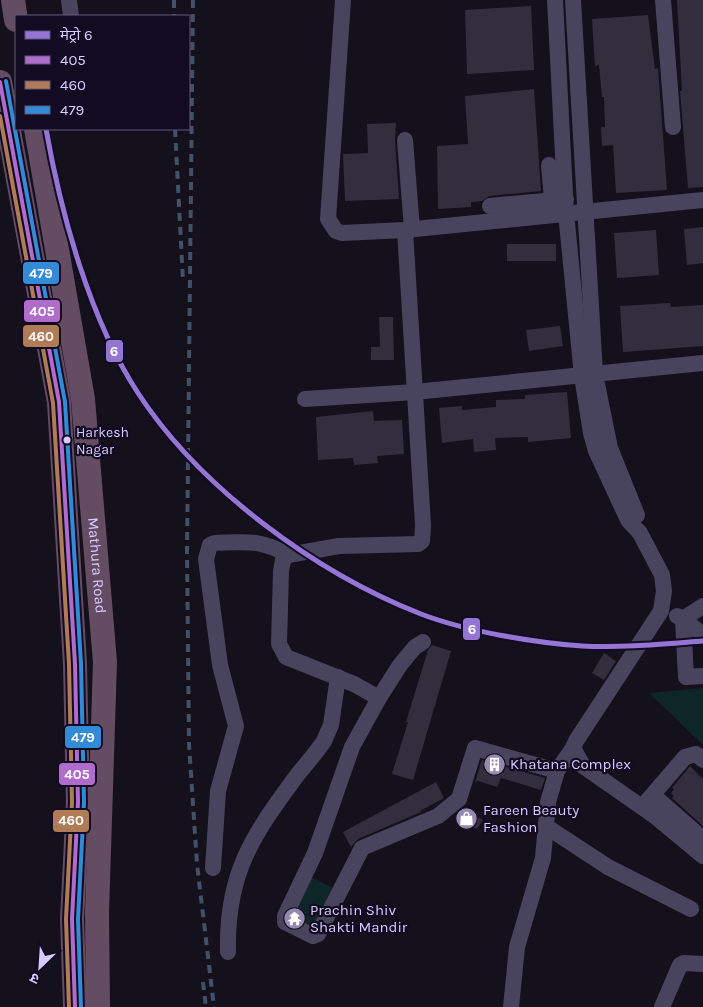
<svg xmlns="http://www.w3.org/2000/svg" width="703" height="1007" font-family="Karla,'Noto Sans Devanagari',sans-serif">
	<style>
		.green { fill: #0f2629 }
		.building { fill: #322e3e }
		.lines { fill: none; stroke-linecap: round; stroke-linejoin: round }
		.minor { stroke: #49445d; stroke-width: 16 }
		.highway { stroke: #644c63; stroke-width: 24 }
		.rail { stroke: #425167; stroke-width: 4; stroke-dasharray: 8 6; stroke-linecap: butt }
		.bus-1-casing { stroke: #120b21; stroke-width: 8 }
		.bus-2-casing { stroke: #120b21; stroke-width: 8 }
		.bus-3-casing { stroke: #120b21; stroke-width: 8 }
		.bus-1 { stroke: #b06ccc; stroke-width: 4 }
		.bus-2 { stroke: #b07c57; stroke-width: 4 }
		.bus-3 { stroke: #338bd7; stroke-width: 4 }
		.metro-1-casing { stroke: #120b21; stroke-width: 9 }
		.metro-1 { stroke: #9575d3; stroke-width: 5 }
		.bus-dot { fill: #d8cbff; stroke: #120b21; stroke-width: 2 }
		.labels { text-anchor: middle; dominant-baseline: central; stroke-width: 4.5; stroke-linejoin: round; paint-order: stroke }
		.bus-label { font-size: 14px; fill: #d8cbff; stroke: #120b21; text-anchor: start }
		.street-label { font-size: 15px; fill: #d8cbff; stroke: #120b21 }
		.poi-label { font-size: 15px; fill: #d8cbff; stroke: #120b21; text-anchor: start }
		.line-badge { stroke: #120b21; stroke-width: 2 }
		.badge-label { font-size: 14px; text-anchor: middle; font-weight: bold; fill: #fff }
	</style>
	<rect width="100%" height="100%" fill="#14101c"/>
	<g class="green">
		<polygon points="703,688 703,745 649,693"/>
		<polygon points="307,875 335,889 313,929 291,919"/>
	</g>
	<g class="building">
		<polygon points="677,0 703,0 703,187 688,188 680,91 682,91"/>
		<polygon points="531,6 534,70 467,74 465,10"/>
		<polygon points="648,15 655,69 658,68 667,190 616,193 613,145 602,146 601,127 605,127 604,97 602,97 599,65 595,66 592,19"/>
		<polygon points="534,89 541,191 489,196 482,201 471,202 471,207 438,209 437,146 468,144 465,96"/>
		<polygon points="396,123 395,141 399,199 345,201 343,154 368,153 367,124"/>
		<polygon points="703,227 703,263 687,265 684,229"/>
		<polygon points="656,230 659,275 617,278 614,233"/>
		<rect x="507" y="244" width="49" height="17"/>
		<polygon points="670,303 671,307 703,305 703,346 623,352 620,306"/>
		<polygon points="379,317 393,317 394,360 371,360 371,347 380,347"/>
		<polygon points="560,326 563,346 529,351 526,330"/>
		<polygon points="567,392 571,438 528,442 528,437 495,438 496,450 474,452 473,439 442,443 439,408 462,406 462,410 496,407 496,400 525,399 525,395"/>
		<polygon points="373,411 374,421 402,420 404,454 377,456 378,463 354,465 353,458 318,460 316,417"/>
		<polygon points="432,645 451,651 413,780 392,774 408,722 406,722 428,650"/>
		<polygon points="604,653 616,661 604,680 592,673"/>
		<polygon points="482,760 545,778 541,790 501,778 497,787 478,781 479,780 475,782"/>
		<polygon points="690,766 703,779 703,826 672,798 674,796 671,793 674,789 672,788"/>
		<polygon points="436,782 444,798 420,811 421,812 358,839 351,847 343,832"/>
		<polygon points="463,810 483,820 477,829 458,820"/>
	</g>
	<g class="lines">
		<g class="minor">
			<polyline points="69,0 71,16"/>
			<polyline points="343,0 328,219 336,231 342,233 405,230 703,200"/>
			<polyline points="555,0 566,213 582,376 591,433 596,451 628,520 640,533 662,575 664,591 661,611 576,741 573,748 583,766 656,817 703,856"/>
			<polyline points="573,0 595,374 610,448 637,515"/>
			<polyline points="663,0 673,127"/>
			<polyline points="405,140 412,229"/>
			<polyline points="549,165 552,200"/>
			<polyline points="490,206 566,199"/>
			<polyline points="305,399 415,392 703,363"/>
			<polyline points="703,606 683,619 686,677 703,676"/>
			<polyline points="677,616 683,619 703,635"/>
			<polyline points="423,642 415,647 400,665 379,698 352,747 315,853 285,916 285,922 313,936 318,934 362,848 438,816 459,799 475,748 557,771"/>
			<polyline points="379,698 354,684 286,657 279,644 281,571 283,560 288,555 339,546 418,544 422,541 423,525 405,230"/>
			<polyline points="653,795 703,839"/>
			<polyline points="642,807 685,757 696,754 703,760"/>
			<polyline points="547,827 608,867 691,909"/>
			<path d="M213 868 218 791 236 726 220 665 206 559 210 545 215 543C245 542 261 539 288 555"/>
			<path d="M228 952C226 873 253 835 298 774 307 763 316 753 324 741L331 725 338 677"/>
			<polyline points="511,1007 517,947 543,858 548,802 557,771 573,748"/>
			<polyline points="662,1007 680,965 684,963 703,964"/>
		</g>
		<g class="highway">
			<polyline points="13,0 16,20"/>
			<polyline points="0,82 59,402 75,664 78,802 72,919 75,1007"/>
			<path id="s1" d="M36 129 83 399 105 662 97 913 98 1007"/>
		</g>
		<g class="rail">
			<polyline points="174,0 174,16"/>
			<polyline points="193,0 187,553 189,744 197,864 214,1007"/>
			<polyline points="175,129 183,281"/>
			<polyline points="203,982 206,1007"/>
		</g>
		<defs>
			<polyline id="bus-1" points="0,82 59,402 75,664 78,802 72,919 75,1007"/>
			<polyline id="bus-2" points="0,116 53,403 69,664 72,802 66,919 69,1007"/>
			<polyline id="bus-3" points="6,81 65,402 81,664 84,802 78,919 81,1007"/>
		</defs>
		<use href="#bus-1" class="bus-1-casing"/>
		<use href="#bus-2" class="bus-2-casing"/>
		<use href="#bus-3" class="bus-3-casing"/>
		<use href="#bus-1" class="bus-1"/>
		<use href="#bus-2" class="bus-2"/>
		<use href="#bus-3" class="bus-3"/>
		<defs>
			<path id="metro-1" d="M46 129C61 214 90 320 138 393 200 488 316 573 421 614 465 631 535 643 582 646 622 648 663 644 703 641"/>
		</defs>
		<use href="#metro-1" class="metro-1-casing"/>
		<use href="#metro-1" class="metro-1"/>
	</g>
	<defs>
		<symbol id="building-disc" viewBox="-11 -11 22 22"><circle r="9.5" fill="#938ab0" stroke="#120b21"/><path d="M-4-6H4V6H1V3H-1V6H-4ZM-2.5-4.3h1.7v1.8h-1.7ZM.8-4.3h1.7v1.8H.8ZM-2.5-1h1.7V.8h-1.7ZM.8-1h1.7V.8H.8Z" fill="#fff"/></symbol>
		<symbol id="shop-disc" viewBox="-11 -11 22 22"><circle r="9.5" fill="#938ab0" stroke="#120b21"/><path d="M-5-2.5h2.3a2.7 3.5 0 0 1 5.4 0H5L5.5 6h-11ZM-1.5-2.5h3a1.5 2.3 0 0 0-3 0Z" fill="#fff"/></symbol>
		<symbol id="temple-disc" viewBox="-11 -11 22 22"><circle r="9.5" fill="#938ab0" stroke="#120b21"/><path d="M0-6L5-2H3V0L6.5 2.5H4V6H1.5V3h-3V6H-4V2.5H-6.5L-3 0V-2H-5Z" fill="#fff"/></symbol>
	</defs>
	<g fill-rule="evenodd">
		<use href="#building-disc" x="482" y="752" width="25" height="25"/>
		<use href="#shop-disc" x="454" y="806" width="25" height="25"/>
		<use href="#temple-disc" x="282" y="906" width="25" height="25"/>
	</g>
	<circle class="bus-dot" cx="67" cy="440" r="4.5"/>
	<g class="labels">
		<g class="bus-label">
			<text x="76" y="432">Harkesh<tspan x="76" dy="17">Nagar</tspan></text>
		</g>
		<g class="street-label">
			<text stroke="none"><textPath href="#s1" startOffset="441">Mathura Road</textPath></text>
		</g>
		<g class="poi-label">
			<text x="510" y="764">Khatana Complex</text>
			<text x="483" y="810">Fareen Beauty<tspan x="483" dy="17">Fashion</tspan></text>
			<text x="310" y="910">Prachin Shiv<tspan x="310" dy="17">Shakti Mandir</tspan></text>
		</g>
	</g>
	<g class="line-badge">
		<rect x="22" y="261" width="38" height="24" rx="5" fill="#338bd7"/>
		<rect x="23" y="299" width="38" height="24" rx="5" fill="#b06ccc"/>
		<rect x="22" y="324" width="38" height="24" rx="5" fill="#b07c57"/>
		<rect x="105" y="339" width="19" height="24" rx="5" fill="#9575d3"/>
		<rect x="462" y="617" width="19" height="24" rx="5" fill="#9575d3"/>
		<rect x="64" y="725" width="38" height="24" rx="5" fill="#338bd7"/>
		<rect x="58" y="762" width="38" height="24" rx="5" fill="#b06ccc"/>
		<rect x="52" y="809" width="38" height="24" rx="5" fill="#b07c57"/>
	</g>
	<g class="badge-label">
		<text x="41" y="278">479</text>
		<text x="42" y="316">405</text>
		<text x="41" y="341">460</text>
		<text x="114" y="356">6</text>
		<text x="472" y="634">6</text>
		<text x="83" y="742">479</text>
		<text x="77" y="779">405</text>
		<text x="71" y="825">460</text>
	</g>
	<rect x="15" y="15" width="175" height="115" fill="#120b21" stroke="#61587a"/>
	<rect x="25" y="31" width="25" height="8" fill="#9575d3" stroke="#61587a"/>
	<text x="60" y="40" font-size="15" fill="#d8cbff">मेट्रो 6</text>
	<rect x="25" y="56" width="25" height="8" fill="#b06ccc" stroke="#61587a"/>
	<text x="60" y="65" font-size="15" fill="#d8cbff">405</text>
	<rect x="25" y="81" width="25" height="8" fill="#b07c57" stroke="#61587a"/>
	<text x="60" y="90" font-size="15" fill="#d8cbff">460</text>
	<rect x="25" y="106" width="25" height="8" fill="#338bd7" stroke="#61587a"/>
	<text x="60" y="115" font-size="15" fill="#d8cbff">479</text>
	<g transform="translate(40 967) rotate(205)" stroke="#120b21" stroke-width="4" paint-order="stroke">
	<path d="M0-4L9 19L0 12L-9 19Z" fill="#d8cbff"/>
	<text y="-8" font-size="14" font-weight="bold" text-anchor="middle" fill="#d8cbff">उ</text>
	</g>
</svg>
